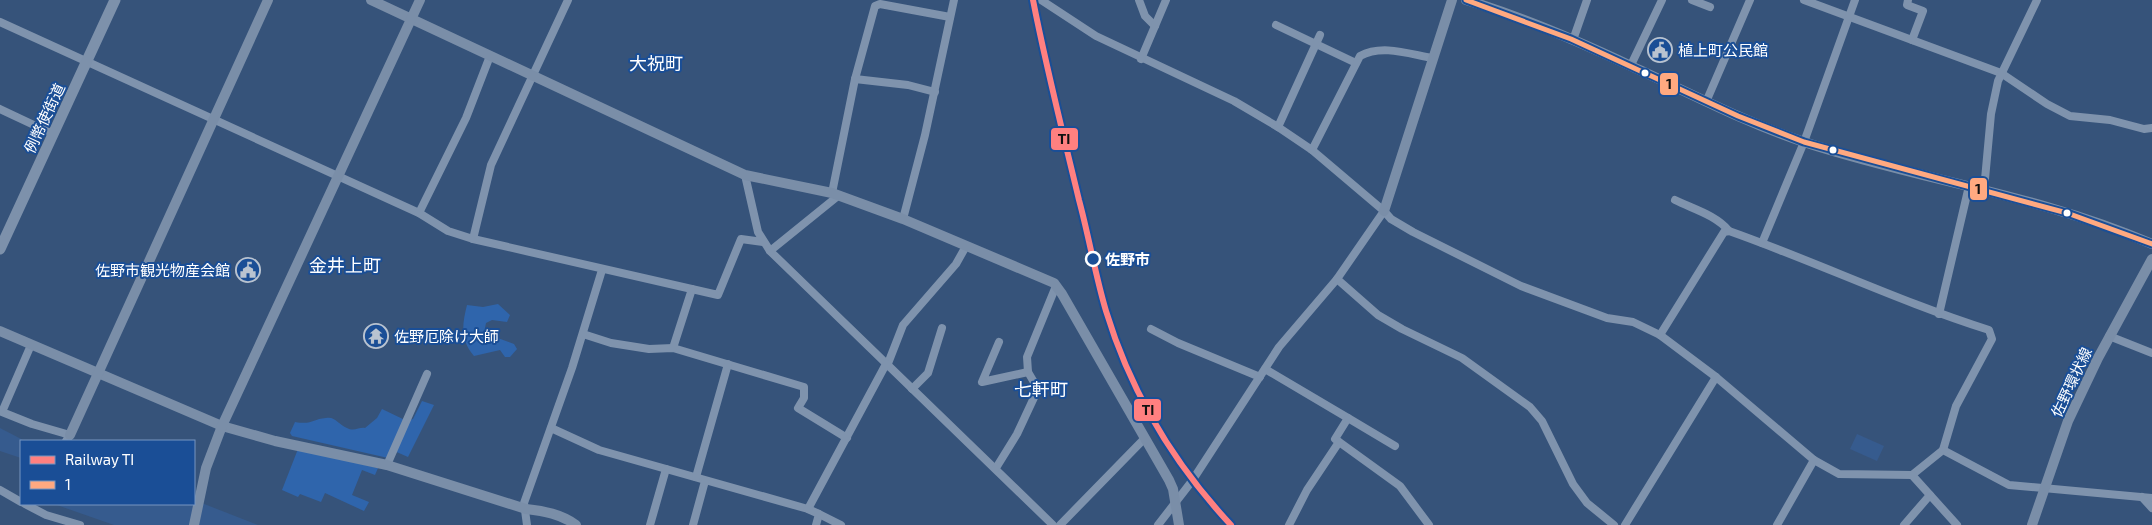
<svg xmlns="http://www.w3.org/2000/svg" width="2152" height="525" font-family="'Exo 2','Noto Sans JP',sans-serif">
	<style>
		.green { fill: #2f65ac }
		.water { fill: #365b8e }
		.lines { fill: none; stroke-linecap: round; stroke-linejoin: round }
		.street { stroke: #7f93ad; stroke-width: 8 }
		.secondary { stroke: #7a8ea8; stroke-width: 10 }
		.primary { stroke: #7d91ab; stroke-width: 11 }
		.rail { stroke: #7e93ab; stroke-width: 2.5; stroke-dasharray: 9 4; stroke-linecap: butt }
		.bus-1-casing { stroke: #1a4e96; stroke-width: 9 }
		.bus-1 { stroke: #ffa980; stroke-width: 5 }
		.rail-1-casing { stroke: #1a4e96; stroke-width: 10 }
		.rail-1 { stroke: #ff8080; stroke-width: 6 }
		.bus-dot { fill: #fff; stroke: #1a4e96; stroke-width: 2 }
		.stop-dot { fill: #1a4e96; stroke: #fff; stroke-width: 2.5 }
		.labels { text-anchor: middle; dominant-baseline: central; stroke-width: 4; stroke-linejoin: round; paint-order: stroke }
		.poi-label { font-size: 15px; fill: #fff; stroke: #1a4e96; text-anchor: start }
		.street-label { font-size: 15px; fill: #fff; stroke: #1a4e96 }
		.stop-label { font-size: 15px; font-weight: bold; fill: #fff; stroke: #1a4e96; text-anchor: start }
		.quarter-label { font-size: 18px; fill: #fff; stroke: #1a4e96 }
		.line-badge { stroke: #1a4e96; stroke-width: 2 }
		.pale-badge-label { font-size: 14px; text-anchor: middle; font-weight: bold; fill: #111 }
	</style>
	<rect width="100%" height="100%" fill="#36537a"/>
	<g class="green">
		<path d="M498 304 510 315 507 322 492 320 486 323 484 333 514 344 517 349 510 357H505L500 350 474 356C460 340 462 325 467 305L483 307Z"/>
		<path d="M422 401 434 405 408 457 392 450 388 458 292 436 290 433 295 422C313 425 312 419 326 418 335 416 339 425 347 428 354 432 359 427 365 428L377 418 382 409 407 421 413 419Z"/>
		<polygon points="298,449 378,468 375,475 362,470 352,495 369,502 364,511 325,493 321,502 300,494 298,497 282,490"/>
	</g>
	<g class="water">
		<polygon points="0,428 25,441 21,441 21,458 0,451"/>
		<polygon points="1857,434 1884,446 1877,461 1850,449"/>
		<polygon points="194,500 258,525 114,525 54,504 194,504"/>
	</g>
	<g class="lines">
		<g class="street">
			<polyline points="1041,0 1096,36 1234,101 1278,127 1312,150 1384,211 1391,219 1413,232 1521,286 1607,318 1633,322 1660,335 1716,377 1814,460"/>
			<polyline points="1139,0 1145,16 1155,26"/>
			<polyline points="1692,0 1710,7"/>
			<polyline points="1804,0 2001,73 2047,104 2070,116 2110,120 2144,129 2152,128"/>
			<polyline points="1908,0 1907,5 1923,11 1912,40"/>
			<polyline points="0,22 419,213 448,231 473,239 718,295 741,239 763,242"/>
			<polyline points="1276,25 1356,63"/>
			<polyline points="1573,40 1587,0"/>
			<polyline points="1141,59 1166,0"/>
			<polyline points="1631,65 1662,0"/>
			<polyline points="855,79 908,85 935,92"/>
			<polyline points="1706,102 1750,0"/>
			<polyline points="0,109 53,134"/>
			<polyline points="1278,127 1320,35"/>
			<path d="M1312 150 1360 56C1382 44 1409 54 1432 58"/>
			<polyline points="745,175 758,232 770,251 1053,525"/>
			<polyline points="1984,190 1991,114 1998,81 2037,0"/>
			<polyline points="832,193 855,79 875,6 880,4 950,17"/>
			<path d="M1675 200C1693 209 1716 215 1729 231"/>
			<polyline points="419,213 466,118 490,56"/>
			<polyline points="903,219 925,135 954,0"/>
			<polyline points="473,239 491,165 568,0"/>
			<polyline points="1762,243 1804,142 1855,0"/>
			<polyline points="770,251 838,196"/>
			<polyline points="1337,279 1378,315 1402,329 1462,358 1530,407 1542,421 1573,484 1587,503 1614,525"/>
			<polyline points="1939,314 1969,186"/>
			<polyline points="1151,329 1178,343 1260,377"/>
			<polyline points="583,334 611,343 649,349 673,348 804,387 804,398 798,408 847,438"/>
			<path d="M1660 335 1724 232 1729 231C1817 262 1900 302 1989 330L1992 339 1956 406 1943 450"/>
			<polyline points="2109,336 2152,353"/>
			<polyline points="999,342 982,382 1028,372"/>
			<polyline points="31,345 2,412 32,424 70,435 66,441"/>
			<polyline points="673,348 692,289"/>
			<polyline points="887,366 903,325 956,264 965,248"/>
			<polyline points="1265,369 1348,418 1335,439 1400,486 1429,525"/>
			<polyline points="912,389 928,373 942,328"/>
			<polyline points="1348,418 1395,446"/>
			<polyline points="551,428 599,450 808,509 819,514 816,525"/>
			<polyline points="387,465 427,374"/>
			<polyline points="996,468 1017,434 1038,389 1028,372 1027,357 1056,286"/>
			<polyline points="1912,475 1943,450 2009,485 2152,498"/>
			<polyline points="696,477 728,364"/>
			<polyline points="0,490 21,502"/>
			<polyline points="2142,497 2152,508"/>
			<polyline points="25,504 46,515 80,525"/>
			<polyline points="808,509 886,364"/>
			<polyline points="819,514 841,525"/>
			<polyline points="527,525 524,503 572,368 602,270"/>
			<polyline points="650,525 666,469"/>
			<polyline points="693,525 705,481"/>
			<polyline points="1060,525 1145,438"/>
			<polyline points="1158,525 1192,481 1279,347 1337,279 1384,211"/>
			<polyline points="1289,525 1307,490 1339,442"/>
			<polyline points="1625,525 1716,377"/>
			<polyline points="1777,525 1814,460 1839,474 1912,475 1957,525"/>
			<polyline points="1904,525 1930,495"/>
		</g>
		<g class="secondary">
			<polyline points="371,0 745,175 832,193 903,219 1054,283 1062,294 1169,480 1173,489 1179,525"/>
			<path d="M1466 0C1523 17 1578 41 1631 66 1688 92 1744 122 1804 142 1919 180 2040 195 2152 244"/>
			<polyline points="1384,211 1452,0"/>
			<path d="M0 331 222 426 275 441 387 465 526 509C544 511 561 514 576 525"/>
			<polyline points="70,435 268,0"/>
			<polyline points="194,525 206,468 222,426 420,0"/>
			<polyline points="2032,525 2068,421 2098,358 2152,259"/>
		</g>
		<polyline class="primary" points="0,249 115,0"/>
		<polyline class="rail" points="1166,441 1170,451"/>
		<defs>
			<polyline id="bus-1" points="1466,0 1571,39 1738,116 1804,142 2067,213 2152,244"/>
		</defs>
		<use href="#bus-1" class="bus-1-casing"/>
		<use href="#bus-1" class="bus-1"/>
		<defs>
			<path id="rail-1" d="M1033 0C1046 67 1063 133 1079 200 1089 237 1095 274 1106 311 1131 393 1173 463 1231 525"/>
		</defs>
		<use href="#rail-1" class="rail-1-casing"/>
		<use href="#rail-1" class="rail-1"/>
	</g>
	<defs>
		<symbol id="civic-ring" viewBox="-11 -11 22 22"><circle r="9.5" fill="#1a4e96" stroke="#b9c3d0" stroke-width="1.5"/><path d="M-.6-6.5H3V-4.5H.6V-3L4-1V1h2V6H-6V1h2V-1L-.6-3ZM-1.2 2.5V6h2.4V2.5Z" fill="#b9c3d0"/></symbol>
		<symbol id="temple-ring" viewBox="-11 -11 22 22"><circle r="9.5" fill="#1a4e96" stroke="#b9c3d0" stroke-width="1.5"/><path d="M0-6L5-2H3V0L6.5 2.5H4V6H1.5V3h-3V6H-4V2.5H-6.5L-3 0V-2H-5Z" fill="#b9c3d0"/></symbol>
	</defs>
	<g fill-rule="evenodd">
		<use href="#civic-ring" x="1646" y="36" width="28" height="28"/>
		<use href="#civic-ring" x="234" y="256" width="28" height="28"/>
		<use href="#temple-ring" x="362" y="322" width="28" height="28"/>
	</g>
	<g class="bus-dot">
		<circle cx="1645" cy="73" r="4.5"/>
		<circle cx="1833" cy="150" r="4.5"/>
		<circle cx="2067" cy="213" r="4.5"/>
	</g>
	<circle class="stop-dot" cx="1093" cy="259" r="7"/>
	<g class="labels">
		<g class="poi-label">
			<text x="1678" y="50">植上町公民館</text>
			<text x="230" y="270" text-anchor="end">佐野市観光物産会館</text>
			<text x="394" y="336">佐野厄除け大師</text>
		</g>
		<g class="street-label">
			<text transform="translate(44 118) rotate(-65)">例幣使街道</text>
			<text transform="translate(2071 382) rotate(-65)">佐野環状線</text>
		</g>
		<g class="stop-label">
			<text x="1105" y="259">佐野市</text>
		</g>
		<g class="quarter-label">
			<text x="656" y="63">大祝町</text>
			<text x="345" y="265">金井上町</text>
			<text x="1041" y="389">七軒町</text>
		</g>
	</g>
	<g class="line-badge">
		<rect x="1659" y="72" width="20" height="24" rx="5" fill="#ffa980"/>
		<rect x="1050" y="127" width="29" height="24" rx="5" fill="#ff8080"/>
		<rect x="1969" y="177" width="19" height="24" rx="5" fill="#ffa980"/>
		<rect x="1133" y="398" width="29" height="24" rx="5" fill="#ff8080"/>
	</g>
	<g class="pale-badge-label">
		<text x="1669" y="89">1</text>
		<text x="1064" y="144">TI</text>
		<text x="1978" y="194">1</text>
		<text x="1148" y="415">TI</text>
	</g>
	<rect x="20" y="440" width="175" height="65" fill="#1a4e96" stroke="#7695c0"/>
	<rect x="30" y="456" width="25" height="8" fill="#ff8080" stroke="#7695c0"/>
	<text x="65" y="465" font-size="15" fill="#ffffff">Railway TI</text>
	<rect x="30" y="481" width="25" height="8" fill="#ffa980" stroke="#7695c0"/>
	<text x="65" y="490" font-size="15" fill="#ffffff">1</text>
</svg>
